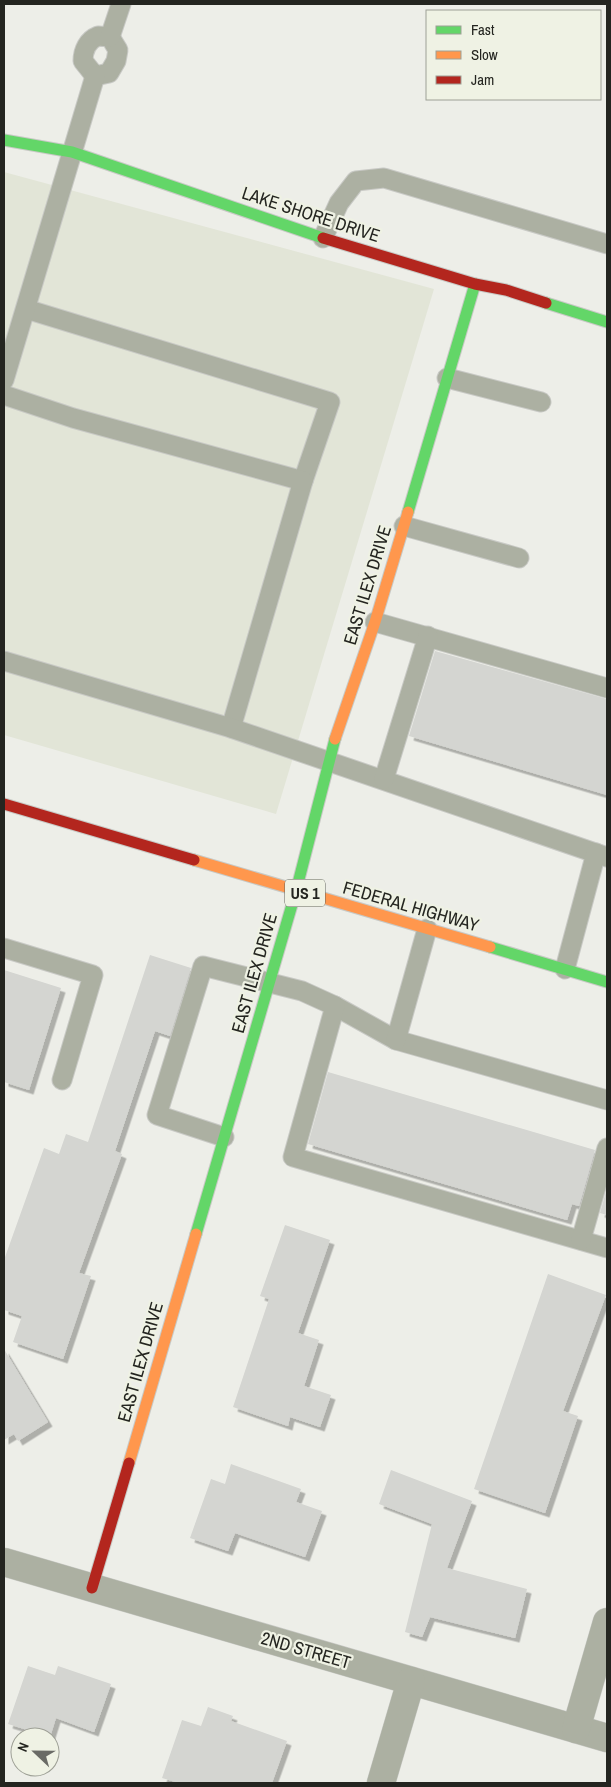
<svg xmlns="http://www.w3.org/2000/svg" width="611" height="1787" font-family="'Archivo Narrow',sans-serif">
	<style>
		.built { fill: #e2e5d7 }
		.building { fill: #d4d5d1; filter: url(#shadow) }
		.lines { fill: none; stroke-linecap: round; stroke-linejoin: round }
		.lane-casing { stroke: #c8c9c5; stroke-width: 21 }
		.street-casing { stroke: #c8c9c5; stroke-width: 29 }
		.fast-casing { stroke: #c8c9c5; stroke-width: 13 }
		.slow-casing { stroke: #c8c9c5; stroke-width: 13 }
		.jam-casing { stroke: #c8c9c5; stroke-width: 13 }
		.lane { stroke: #acb0a2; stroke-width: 19 }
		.street { stroke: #acb0a2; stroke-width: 28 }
		.fast { stroke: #63d668; stroke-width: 11 }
		.slow { stroke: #ff974d; stroke-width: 11 }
		.jam { stroke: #b3261e; stroke-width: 11 }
		.labels { text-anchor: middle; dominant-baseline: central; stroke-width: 4.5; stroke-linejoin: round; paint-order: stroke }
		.shield { fill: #eff2e4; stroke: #61625b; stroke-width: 1 }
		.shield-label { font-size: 16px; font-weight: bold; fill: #242520 }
		.street-label { font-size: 18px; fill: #242520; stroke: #eff2e4 }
	</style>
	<defs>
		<filter id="shadow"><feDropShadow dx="4.5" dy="4.5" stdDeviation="0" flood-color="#0004"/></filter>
	</defs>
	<rect width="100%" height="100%" fill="#edeee8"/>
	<polygon class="built" points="4,172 434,289 276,814 4,735"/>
	<g class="building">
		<polygon points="435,651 607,699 607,795 409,736"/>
		<polygon points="150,955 191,968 170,1036 155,1031 115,1151 122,1154 79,1273 91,1276 63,1359 13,1342 22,1316 4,1310 4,1260 44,1148 59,1154 66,1134 88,1142"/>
		<polygon points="4,970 61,988 29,1090 4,1082"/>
		<polygon points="328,1072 595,1150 579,1206 572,1204 567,1220 308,1144"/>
		<polygon points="607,1188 607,1215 600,1213"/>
		<polygon points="285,1225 330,1240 298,1333 319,1340 304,1386 331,1395 320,1427 290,1417 288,1426 233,1407 269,1299 260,1296"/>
		<polygon points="548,1274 606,1295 563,1411 578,1416 545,1513 474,1489"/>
		<polygon points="4,1349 48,1422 18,1441 14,1434 4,1440"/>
		<polygon points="231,1464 301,1489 296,1502 322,1511 305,1557 235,1533 228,1551 190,1538 211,1479 225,1484"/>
		<polygon points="391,1470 472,1501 447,1568 527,1589 515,1638 430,1617 422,1637 405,1632 432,1524 379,1504"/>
		<polygon points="28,1666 55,1675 58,1666 111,1684 94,1732 56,1718 50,1737 8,1724"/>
		<polygon points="208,1707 233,1716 231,1721 287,1741 272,1783 179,1783 162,1778 182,1720 201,1726"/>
	</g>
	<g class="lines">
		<defs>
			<g id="lane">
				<path d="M98 36 110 37 118 50 116 61 109 73 95 76 83 61C83 50 88 40 98 36Z"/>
				<polyline points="110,37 121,4"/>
				<polyline points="323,238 339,203 356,181 384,178 607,244"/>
				<polyline points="26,309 330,402 303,481 231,728"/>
				<polyline points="447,378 541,402"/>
				<polyline points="4,380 95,76"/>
				<polyline points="4,395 73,418 303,481"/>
				<polyline points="404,526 519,558"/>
				<polyline points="375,622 607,688"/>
				<polyline points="4,661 231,728 607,857"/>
				<polyline points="384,779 428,636"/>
				<polyline points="4,948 93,975 62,1080"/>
				<polyline points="565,969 596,853"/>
				<polyline points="335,1006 396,1040 607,1100"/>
				<polyline points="396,1040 427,929"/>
				<polyline points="224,1137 157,1115 203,966 302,991 335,1006 293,1157 607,1248"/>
				<polyline points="581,1240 607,1148"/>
			</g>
			<g id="street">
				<polyline points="4,1562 607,1738"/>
				<polyline points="576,1729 607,1622"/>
				<polyline points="381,1783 411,1681"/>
			</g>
			<g id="fast">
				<polyline points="4,140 72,152 323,238"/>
				<polyline points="546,303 607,322"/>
				<polyline points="408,512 475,284"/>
				<polyline points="490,947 607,982"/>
				<polyline points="196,1234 296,891 335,739"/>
			</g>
			<g id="slow">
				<polyline points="335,739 375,622 408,512"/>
				<polyline points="194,860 490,947"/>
				<polyline points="129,1463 196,1234"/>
			</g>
			<g id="jam">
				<polyline points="323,238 475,284 506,290 546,303"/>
				<polyline points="4,804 194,860"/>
				<polyline points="92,1588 129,1463"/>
			</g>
		</defs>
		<use href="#lane" class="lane-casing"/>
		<use href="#street" class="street-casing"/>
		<use href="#fast" class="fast-casing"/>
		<use href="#slow" class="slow-casing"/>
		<use href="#jam" class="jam-casing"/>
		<use href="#lane" class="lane"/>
		<use href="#street" class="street"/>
		<use href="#fast" class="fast"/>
		<use href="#slow" class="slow"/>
		<use href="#jam" class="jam"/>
	</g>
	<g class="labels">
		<rect class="shield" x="285" y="879.5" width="40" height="27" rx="4"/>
		<g class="shield-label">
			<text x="305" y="893">US 1</text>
		</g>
		<g class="street-label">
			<text transform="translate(311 214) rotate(18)">LAKE SHORE DRIVE</text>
			<text transform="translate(367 585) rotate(-73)">EAST ILEX DRIVE</text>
			<text transform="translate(411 906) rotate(16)">FEDERAL HIGHWAY</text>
			<text transform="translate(254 973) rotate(-74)">EAST ILEX DRIVE</text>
			<text transform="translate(140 1362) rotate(-74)">EAST ILEX DRIVE</text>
			<text transform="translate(306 1650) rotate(16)">2ND STREET</text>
		</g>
	</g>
	<rect width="611" height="1787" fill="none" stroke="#242520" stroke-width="10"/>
	<rect x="426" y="10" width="175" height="90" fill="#eff2e4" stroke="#9ea096"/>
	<rect x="436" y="26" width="25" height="8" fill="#63d668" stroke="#9ea096"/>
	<text x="471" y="35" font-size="15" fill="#242520">Fast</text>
	<rect x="436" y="51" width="25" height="8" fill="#ff974d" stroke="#9ea096"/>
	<text x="471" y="60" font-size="15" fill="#242520">Slow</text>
	<rect x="436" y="76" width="25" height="8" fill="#b3261e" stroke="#9ea096"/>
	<text x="471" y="85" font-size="15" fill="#242520">Jam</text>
	<g transform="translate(35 1752) rotate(292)"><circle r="24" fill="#eff2e4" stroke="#9ea096"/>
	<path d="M0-4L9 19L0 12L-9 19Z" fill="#6a6b66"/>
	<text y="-8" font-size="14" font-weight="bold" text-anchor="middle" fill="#242520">N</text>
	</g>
</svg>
